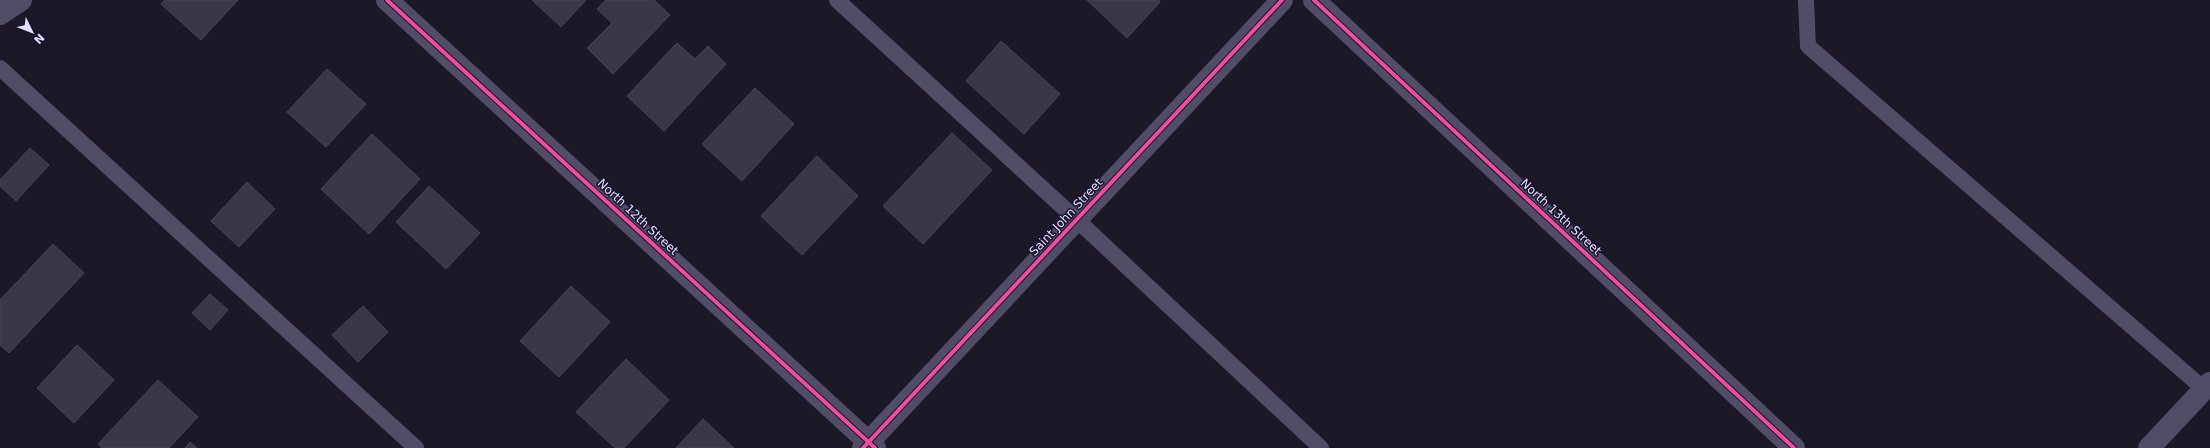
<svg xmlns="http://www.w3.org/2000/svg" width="2210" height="448" font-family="'DejaVu Sans',sans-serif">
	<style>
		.building { fill: #3c3748; stroke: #4a4359 }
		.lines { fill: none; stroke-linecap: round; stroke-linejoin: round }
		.service { stroke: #524d67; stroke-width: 16 }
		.minor { stroke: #524d67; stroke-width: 22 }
		.cycleway-casing { stroke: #19122d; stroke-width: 6 }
		.cycleway { stroke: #ef4d9e; stroke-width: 4 }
		.labels { text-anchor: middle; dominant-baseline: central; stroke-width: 3; stroke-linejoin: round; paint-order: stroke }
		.street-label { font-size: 12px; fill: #e5deff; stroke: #19122d }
	</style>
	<rect width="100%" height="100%" fill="#1c1827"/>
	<g class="building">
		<polygon points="165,0 238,0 201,40 161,4"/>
		<polygon points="532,0 586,0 561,27"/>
		<polygon points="606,0 654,0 670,15 613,74 587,48 612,23 597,9"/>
		<polygon points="1087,0 1159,0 1160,2 1127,38"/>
		<polygon points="1001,41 1060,94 1024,134 966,81"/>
		<polygon points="677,43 695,59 708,46 726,64 664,131 627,96"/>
		<polygon points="327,69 366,104 326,147 287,112"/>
		<polygon points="755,88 794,124 742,181 702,144"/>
		<polygon points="952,133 992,170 923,244 883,206"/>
		<polygon points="372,134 420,179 369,234 321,189"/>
		<polygon points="30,148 49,165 16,201 0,186 0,180"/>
		<polygon points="817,156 858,196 802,255 761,216"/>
		<polygon points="247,182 275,209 239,247 211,221"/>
		<polygon points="429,186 480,233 446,269 396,222"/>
		<polygon points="53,244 84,273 9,353 0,345 0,300"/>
		<polygon points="571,286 610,322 559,377 520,341"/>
		<polygon points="210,294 228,310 210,330 192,313"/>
		<polygon points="363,306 388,332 358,362 332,335"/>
		<polygon points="77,345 114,380 74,423 37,388"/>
		<polygon points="626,359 669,400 624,448 615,448 576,412"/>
		<polygon points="158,380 198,417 169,448 102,448 98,444"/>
		<polygon points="703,419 734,448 676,448"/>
		<polygon points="190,442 197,448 185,448"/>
	</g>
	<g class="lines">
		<g class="service">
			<polyline points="837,0 1077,220 1321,448"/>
			<polyline points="1806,0 1808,46 2204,389"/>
			<polyline points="0,68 416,448"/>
		</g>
		<g class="minor">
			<polyline points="387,0 875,448"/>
			<polyline points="1314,0 1794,448"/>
			<polyline points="0,14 21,0"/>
			<polyline points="863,448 1282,0"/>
			<polyline points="2149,448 2210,383"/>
		</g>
		<defs>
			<g id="cycleway">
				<polyline points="387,0 875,448"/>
				<polyline points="1314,0 1794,448"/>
				<polyline points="863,448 1282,0"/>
			</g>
		</defs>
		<use href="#cycleway" class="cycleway-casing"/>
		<use href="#cycleway" class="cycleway"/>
	</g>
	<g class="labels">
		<g class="street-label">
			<text transform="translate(638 217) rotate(43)">North 12th Street</text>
			<text transform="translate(1066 217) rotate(-47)">Saint John Street</text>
			<text transform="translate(1561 217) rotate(43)">North 13th Street</text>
		</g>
	</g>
	<g transform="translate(32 32) rotate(133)" stroke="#19122d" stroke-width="3" paint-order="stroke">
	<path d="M0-3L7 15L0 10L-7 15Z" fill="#e5deff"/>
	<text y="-6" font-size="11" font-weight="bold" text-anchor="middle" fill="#e5deff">N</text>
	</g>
</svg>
